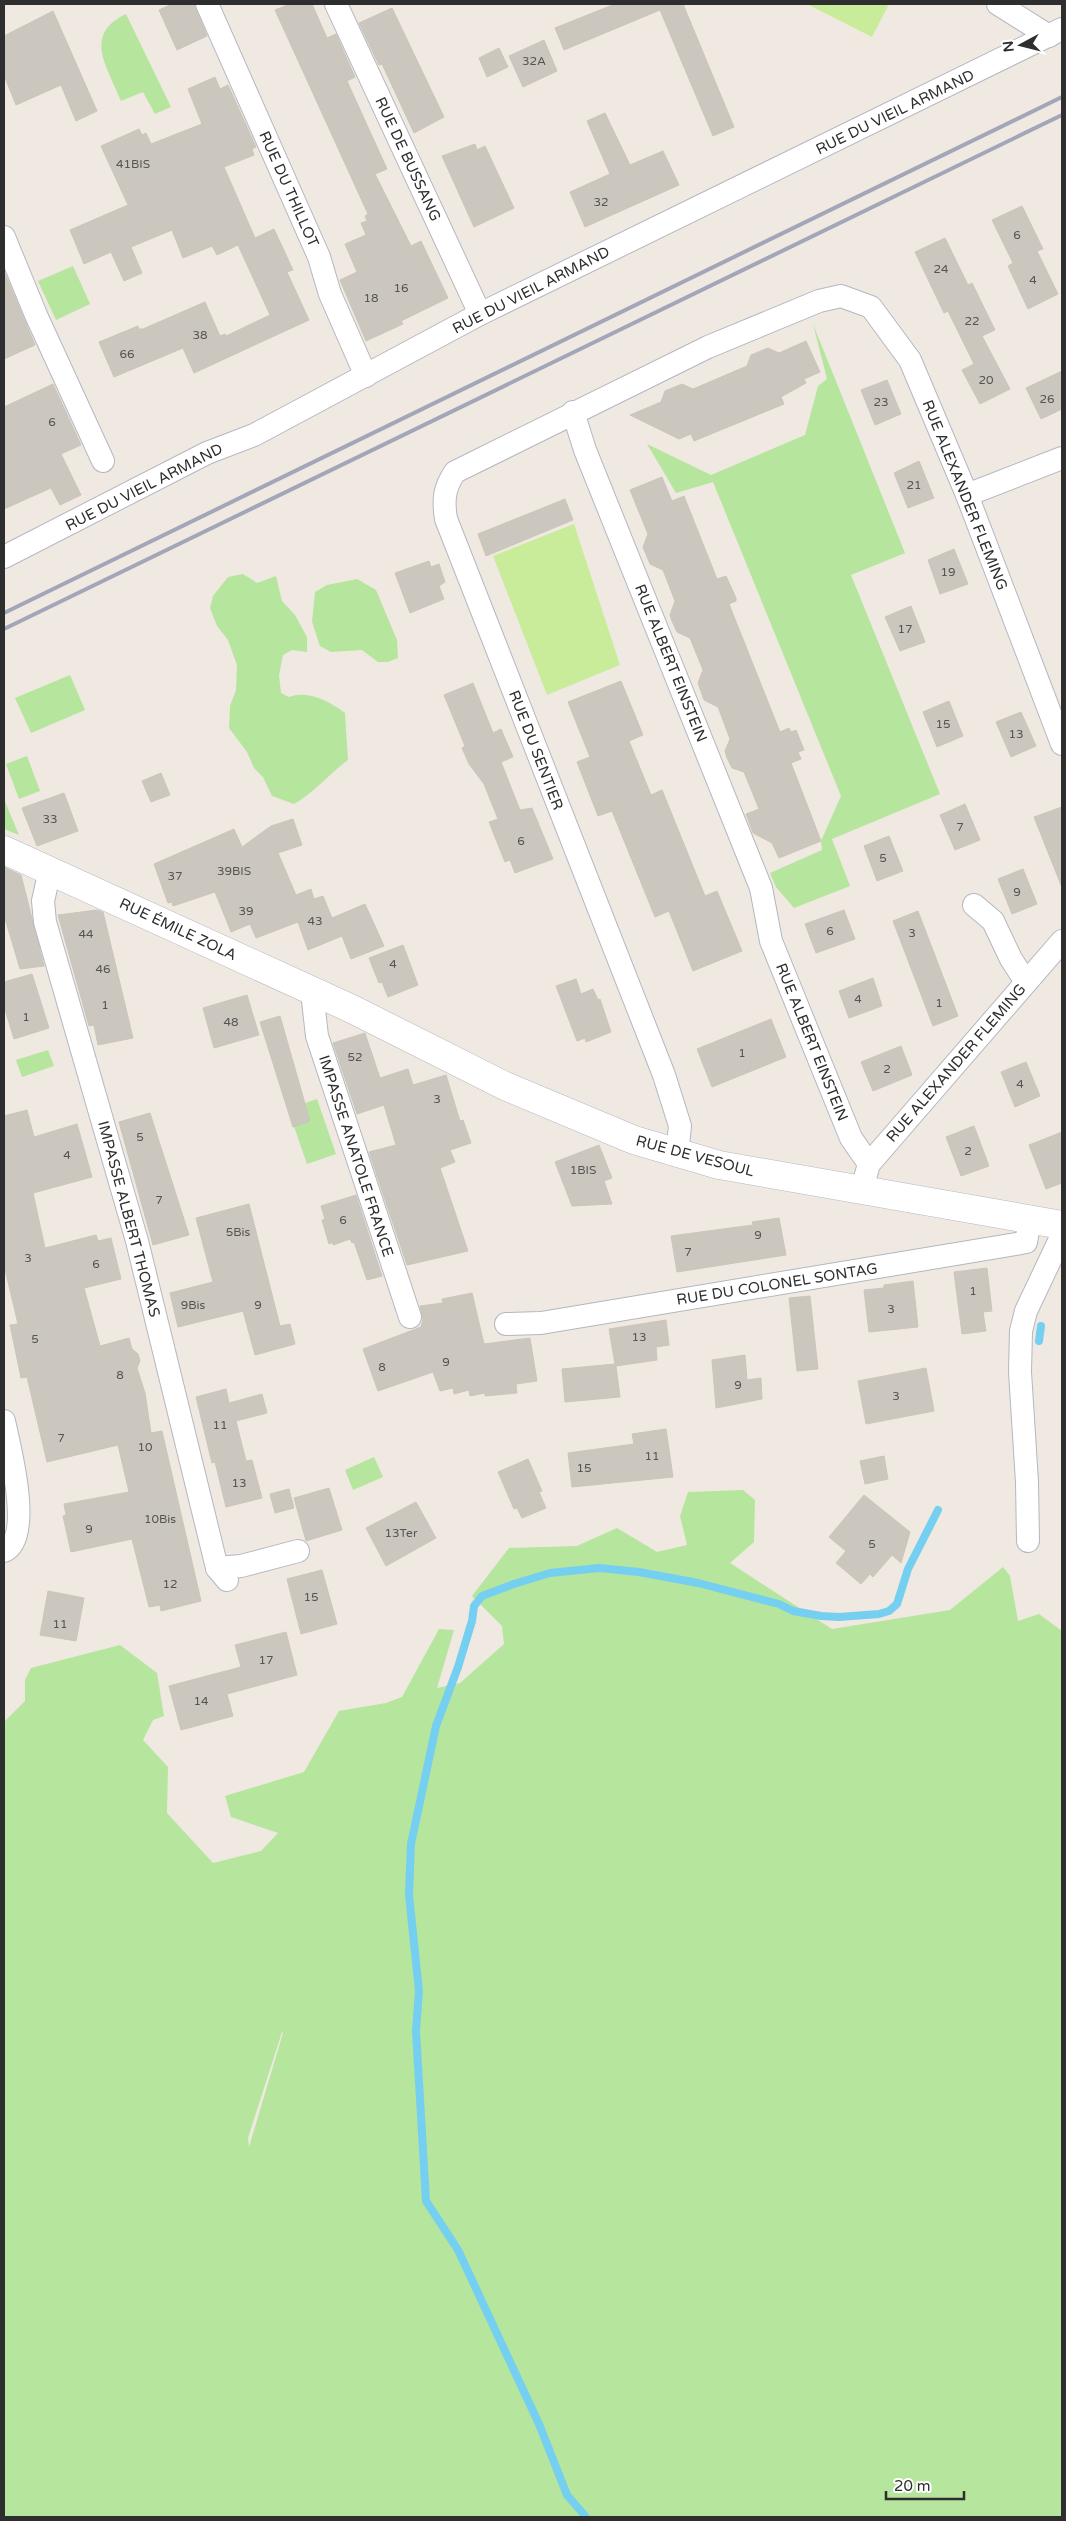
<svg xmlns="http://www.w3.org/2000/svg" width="1066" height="2521" font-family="'Varela Round',sans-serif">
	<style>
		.green { fill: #b6e59e; fill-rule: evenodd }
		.pitch { fill: #c9ec9a }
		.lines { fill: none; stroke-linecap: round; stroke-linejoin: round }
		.stream { stroke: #75cff0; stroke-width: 8 }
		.building { fill: #cbc7bf; stroke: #cbc5ba }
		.minor-casing { stroke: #b4b7c1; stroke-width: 24 }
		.tertiary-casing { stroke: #b4b7c1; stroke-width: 29 }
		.minor { stroke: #fff; stroke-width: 22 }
		.tertiary { stroke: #fff; stroke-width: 28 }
		.rail { stroke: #a3a6b8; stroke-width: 4 }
		.labels { text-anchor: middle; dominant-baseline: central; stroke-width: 4; stroke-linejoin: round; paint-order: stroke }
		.number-label { font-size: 12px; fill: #555452 }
		.street-label { font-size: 15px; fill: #2e2e2e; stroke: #fff }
	</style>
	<rect width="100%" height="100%" fill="#efe9e1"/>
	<g class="green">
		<path d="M126 14 171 107 155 114 143 92 121 101C108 67 82 35 126 14Z"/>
		<polygon points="73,266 90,304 56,320 38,281"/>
		<polygon points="813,324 905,553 851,575 940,794 832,839 850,886 794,908 776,887 770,873 822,850 821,841 841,796 713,482 676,493 647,444 711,475 805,435 818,386 827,379"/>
		<path d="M243 574 257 583 276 576 282 601 295 615 307 637V652L292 650 283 655 279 675 281 693 289 697C308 690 329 701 345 713L348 760C329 774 315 792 294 804L272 796 263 777 254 768 247 752 229 728 230 706 236 690 237 665 228 640 217 626 210 608 213 596 228 577Z"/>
		<polygon points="357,579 376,590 397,640 398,658 388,662 378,662 362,650 331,652 320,646 312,622 315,592 327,585"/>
		<polygon points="70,675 85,710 31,733 15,698"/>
		<polygon points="27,756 40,791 19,799 6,764"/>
		<polygon points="4,799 19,835 4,829"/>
		<polygon points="48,1050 54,1066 22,1077 16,1060"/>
		<polygon points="317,1099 336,1154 307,1164 288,1109"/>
		<polygon points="374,1457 383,1477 353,1490 345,1470"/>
		<path d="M743 1490 755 1500 754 1542 730 1563 832 1629 950 1610 1003 1567 1010 1576 1018 1621 1039 1614 1062 1631V2517H4V1722L25 1701V1680L31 1668 120 1645 157 1673 164 1716 153 1720 143 1740 168 1767 167 1813 213 1863 261 1851 278 1833 231 1817 225 1796 304 1772 339 1711 386 1703 402 1697 439 1629 454 1630 437 1688 460 1683 504 1644 502 1626 472 1596 509 1548 577 1546 617 1528 657 1552 687 1545 680 1516 688 1492ZM282 2032 283 2033 249 2147 248 2138Z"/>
	</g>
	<g class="pitch">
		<polygon points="807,4 889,4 872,37"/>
		<polygon points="574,524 620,665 547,695 493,556"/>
	</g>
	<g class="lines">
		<g class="stream">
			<polyline points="1039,1341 1041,1326"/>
			<polyline points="586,2517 567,2495 539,2424 458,2250 426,2201 416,2031 419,1991 409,1895 411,1844 436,1726 458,1667 472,1621 474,1606 482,1596 514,1584 550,1573 599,1568 639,1572 698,1583 779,1604 793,1611 821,1616 839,1617 879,1614 889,1611 897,1604 908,1569 938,1510"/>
		</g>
	</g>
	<g class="building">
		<polygon points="172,4 194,4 207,36 177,50 159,10"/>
		<polygon points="290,4 312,4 327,38 336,34 355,77 347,81 387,169 375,174 411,246 421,241 448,298 401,321 403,324 366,341 340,280 357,272 345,244 366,235 361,223 367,221 365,216 368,214 275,10"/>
		<polygon points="615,4 683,4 734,127 713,136 660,10 564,50 555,28"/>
		<polygon points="392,8 444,117 414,133 382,64 379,65 359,23"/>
		<polygon points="53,11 97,111 76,121 61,85 16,105 4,75 4,36"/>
		<polygon points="544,40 557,71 523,87 509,56"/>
		<polygon points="499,48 508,67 487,77 479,58"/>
		<polygon points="215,77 220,89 228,85 256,147 252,149 254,155 224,167 255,238 274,229 293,270 287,272 309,320 194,373 183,348 114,377 99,342 138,326 139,329 143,329 205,302 220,336 225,334 226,336 270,315 238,245 217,255 212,246 183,258 172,230 131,247 142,273 124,281 111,252 84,264 70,230 128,205 101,146 139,129 142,135 146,133 151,144 202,124 188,89"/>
		<polygon points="605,113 630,165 663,151 679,185 585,227 570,192 610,174 587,121"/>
		<polygon points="475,144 477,150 485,146 514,208 474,227 442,156"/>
		<polygon points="1022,206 1043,249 1037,251 1058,294 1028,309 1008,266 1013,263 992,220"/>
		<polygon points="945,238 968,285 972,283 995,330 982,336 1010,389 980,404 962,370 974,364 948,311 944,313 915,252"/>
		<polygon points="4,271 35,345 4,359"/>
		<polygon points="806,341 820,372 804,379 806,383 781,397 784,404 694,441 691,434 679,439 630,415 661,402 665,391 682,384 693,389 747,366 751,355 768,348 779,353"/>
		<polygon points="1062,371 1062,409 1041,419 1026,388"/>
		<polygon points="887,380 901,414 875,425 861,390"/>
		<polygon points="53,384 81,445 61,454 81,495 60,505 51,488 4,509 4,407"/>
		<polygon points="919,461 934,498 908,508 894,473"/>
		<polygon points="662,477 672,501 684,496 717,579 726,576 736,598 736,601 729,604 780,732 789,728 791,732 796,730 804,750 798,752 801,759 791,763 821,841 779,858 772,843 753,833 746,814 759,809 744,772 732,768 727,758 725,751 730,739 718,707 704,700 698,683 703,670 690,638 677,632 672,621 670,615 675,601 663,570 650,564 643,547 648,534 630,490"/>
		<polygon points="565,499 573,520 486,556 478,534"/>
		<polygon points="954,549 968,584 940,594 928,560"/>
		<polygon points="429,561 431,567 439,564 445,582 439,586 444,599 410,613 395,573"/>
		<polygon points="911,606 925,642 900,651 885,617"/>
		<polygon points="621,681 643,735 629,741 651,795 662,790 705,896 717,891 742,951 693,971 669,911 655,917 612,811 598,816 577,762 590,757 568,702"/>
		<polygon points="473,683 493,733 501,729 513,757 501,762 520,810 532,808 553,859 515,873 510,860 505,862 489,822 498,819 484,784 469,764 462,748 465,746 444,695"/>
		<polygon points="949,701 963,736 937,747 923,712"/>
		<polygon points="1021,712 1036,746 1011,757 996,722"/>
		<polygon points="161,773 170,795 151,802 142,781"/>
		<polygon points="64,793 78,831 37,846 22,808"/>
		<polygon points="965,804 980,840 955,850 940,815"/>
		<polygon points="1062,807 1062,885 1061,885 1034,817"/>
		<polygon points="293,819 302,845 278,853 296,895 311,889 314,899 323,896 332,918 365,904 384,946 351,959 342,936 308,950 298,922 256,938 250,924 231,932 215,892 173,906 172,902 168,903 154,864 234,829 242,847 271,826"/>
		<polygon points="889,836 903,871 877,881 864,846"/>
		<polygon points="4,867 21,875 44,966 20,969 4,915"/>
		<polygon points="1023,869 1037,904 1012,914 998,879"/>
		<polygon points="97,910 103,912 133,1038 98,1045 94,1025 89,1026 58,915"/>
		<polygon points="844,910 855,939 816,953 805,924"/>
		<polygon points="918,911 958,1016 933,1026 893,921"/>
		<polygon points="403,945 418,985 388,997 382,982 379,983 369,958"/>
		<polygon points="32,974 49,1028 14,1039 4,1006 4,982"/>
		<polygon points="873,978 882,1006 849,1018 839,991"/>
		<polygon points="576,979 581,994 593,989 598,1000 600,999 611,1032 586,1042 585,1038 577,1041 556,986"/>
		<polygon points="247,995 259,1035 214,1048 203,1008"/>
		<polygon points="280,1016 310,1121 293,1127 260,1022"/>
		<polygon points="771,1019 786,1057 712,1087 697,1049"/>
		<polygon points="365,1033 380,1078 408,1069 413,1085 446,1075 460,1121 463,1120 471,1143 450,1150 455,1162 440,1168 468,1251 407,1265 369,1152 396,1145 384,1105 357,1114 333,1043"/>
		<polygon points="901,1046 912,1075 873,1091 861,1062"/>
		<polygon points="1026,1062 1040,1096 1015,1107 1001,1072"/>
		<polygon points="27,1110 34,1137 77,1124 92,1177 33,1193 45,1248 96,1235 98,1241 111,1238 121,1279 84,1288 100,1346 129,1338 132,1349 138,1354 140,1361 137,1368 145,1393 151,1433 162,1431 201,1601 161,1611 160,1605 149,1607 132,1539 71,1552 63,1516 66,1515 64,1504 129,1492 118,1445 47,1462 27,1377 21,1378 10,1325 18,1324 4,1265 4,1116"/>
		<polygon points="150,1113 189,1235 153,1245 119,1122"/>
		<polygon points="974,1126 989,1166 961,1176 946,1137"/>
		<polygon points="1062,1132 1062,1183 1046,1189 1029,1145"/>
		<polygon points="599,1145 612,1178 604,1181 612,1204 572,1206 555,1162"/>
		<polygon points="356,1195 382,1276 367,1280 354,1242 352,1243 350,1239 333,1245 333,1242 329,1244 322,1220 325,1219 321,1206"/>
		<polygon points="249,1204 280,1326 290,1324 295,1344 255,1355 243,1311 178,1327 170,1293 213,1282 196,1218"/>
		<polygon points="779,1218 786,1255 677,1272 671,1236 753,1225 752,1222"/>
		<polygon points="987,1268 992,1311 983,1312 986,1331 962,1334 954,1272"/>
		<polygon points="913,1281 918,1327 869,1332 864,1290 884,1288 884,1285"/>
		<polygon points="472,1293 484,1344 530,1338 537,1381 516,1384 517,1393 485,1396 485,1393 470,1396 469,1390 454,1394 453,1388 440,1391 433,1372 378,1391 363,1349 421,1327 423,1319 420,1306 443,1303 442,1299"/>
		<polygon points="810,1296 818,1369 797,1371 789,1298"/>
		<polygon points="666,1320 669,1345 656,1347 657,1360 616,1366 620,1397 565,1402 562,1369 615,1364 609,1329"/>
		<polygon points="745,1355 747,1380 761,1378 762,1399 716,1408 712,1360"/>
		<polygon points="926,1368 934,1411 866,1424 858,1381"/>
		<polygon points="226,1389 229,1403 262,1394 267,1413 236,1421 246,1461 252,1460 262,1498 226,1507 215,1462 212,1463 196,1397"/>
		<polygon points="666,1429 673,1477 572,1487 568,1453 634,1444 632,1434"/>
		<polygon points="884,1456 888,1479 865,1484 860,1461"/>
		<polygon points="528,1459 542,1491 539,1492 546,1508 522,1518 517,1508 514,1509 498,1472"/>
		<polygon points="329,1488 342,1530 306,1541 294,1498"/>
		<polygon points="289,1489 294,1508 275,1513 270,1494"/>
		<polygon points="864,1495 910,1532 901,1563 892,1555 873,1577 870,1574 861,1584 836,1563 846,1551 829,1537"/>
		<polygon points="416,1502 436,1538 386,1566 366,1528"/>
		<polygon points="322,1570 337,1624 301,1634 287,1579"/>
		<polygon points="48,1591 84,1598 76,1641 40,1635"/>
		<polygon points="286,1632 297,1675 227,1694 233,1716 181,1730 169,1686 241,1667 235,1645"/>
	</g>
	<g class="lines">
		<defs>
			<g id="minor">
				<polyline points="207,4 319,257 330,294 366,376"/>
				<polyline points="336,4 480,314"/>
				<polyline points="998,4 1049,36"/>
				<polyline points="4,237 36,315 103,461"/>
				<polyline points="573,412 585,450 761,888 771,941 851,1138 869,1164"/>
				<polyline points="967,495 1062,458"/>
				<polyline points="4,557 207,453 254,435 480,314 1062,29"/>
				<polyline points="50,870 43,901 45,922 137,1241 217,1568 227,1580"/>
				<polyline points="974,905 993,921 1011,959 1026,982"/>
				<polyline points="312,992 317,1036 410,1317"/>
				<path d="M677 1154 680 1126 664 1075 446 519C443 500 444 488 455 472L708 347 819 301 841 296 871 307 910 360 967 495 1062 744"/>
				<polyline points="865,1178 869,1164 1062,941"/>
				<polyline points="506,1324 541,1323 1016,1244 1026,1242 1030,1221"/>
				<path d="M4 1421C9 1445 34 1538 4 1551"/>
				<polyline points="1028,1541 1027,1482 1020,1372 1021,1331 1026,1311 1062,1235"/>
				<polyline points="217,1568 241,1566 298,1551"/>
			</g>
			<polyline id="tertiary" points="4,850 352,1009 505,1086 634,1140 719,1165 1062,1225"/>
		</defs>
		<use href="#minor" class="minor-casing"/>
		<use href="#tertiary" class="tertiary-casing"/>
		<use href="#minor" class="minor"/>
		<use href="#tertiary" class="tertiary"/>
		<g class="rail">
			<polyline points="4,613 1062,97"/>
			<polyline points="4,629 1062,115"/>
		</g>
	</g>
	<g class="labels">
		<g class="number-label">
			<text x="534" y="61">32A</text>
			<text x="133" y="164">41BIS</text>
			<text x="601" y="202">32</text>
			<text x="1017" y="235">6</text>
			<text x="941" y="269">24</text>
			<text x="1033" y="280">4</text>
			<text x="401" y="288">16</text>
			<text x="371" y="298">18</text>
			<text x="972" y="321">22</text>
			<text x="200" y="335">38</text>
			<text x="127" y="354">66</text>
			<text x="986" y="380">20</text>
			<text x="1047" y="399">26</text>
			<text x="881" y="402">23</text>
			<text x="52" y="422">6</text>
			<text x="914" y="485">21</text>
			<text x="948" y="572">19</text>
			<text x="905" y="629">17</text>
			<text x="943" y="724">15</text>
			<text x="1016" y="734">13</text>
			<text x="50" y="819">33</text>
			<text x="960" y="827">7</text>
			<text x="521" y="841">6</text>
			<text x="883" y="858">5</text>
			<text x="234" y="871">39BIS</text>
			<text x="175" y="876">37</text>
			<text x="1017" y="892">9</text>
			<text x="246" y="911">39</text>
			<text x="315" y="921">43</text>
			<text x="830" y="931">6</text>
			<text x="912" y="933">3</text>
			<text x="86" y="934">44</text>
			<text x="393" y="964">4</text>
			<text x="103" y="969">46</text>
			<text x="858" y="999">4</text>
			<text x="939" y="1003">1</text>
			<text x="105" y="1005">1</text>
			<text x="26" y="1017">1</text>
			<text x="231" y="1022">48</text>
			<text x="742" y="1053">1</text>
			<text x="355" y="1057">52</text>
			<text x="887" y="1069">2</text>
			<text x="1020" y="1084">4</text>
			<text x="437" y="1099">3</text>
			<text x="140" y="1137">5</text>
			<text x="968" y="1151">2</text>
			<text x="67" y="1155">4</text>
			<text x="583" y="1170">1BIS</text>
			<text x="159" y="1200">7</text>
			<text x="343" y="1220">6</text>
			<text x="238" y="1232">5Bis</text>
			<text x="758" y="1235">9</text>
			<text x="688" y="1252">7</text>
			<text x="28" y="1258">3</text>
			<text x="96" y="1264">6</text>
			<text x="973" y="1291">1</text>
			<text x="193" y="1305">9Bis</text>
			<text x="258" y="1305">9</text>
			<text x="891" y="1309">3</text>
			<text x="639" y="1337">13</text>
			<text x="35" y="1339">5</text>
			<text x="446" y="1362">9</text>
			<text x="382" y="1367">8</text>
			<text x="120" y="1375">8</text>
			<text x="738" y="1385">9</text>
			<text x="896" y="1396">3</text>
			<text x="220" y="1425">11</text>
			<text x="61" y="1438">7</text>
			<text x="145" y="1447">10</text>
			<text x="652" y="1456">11</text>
			<text x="584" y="1468">15</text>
			<text x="239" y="1483">13</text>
			<text x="160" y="1519">10Bis</text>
			<text x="89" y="1529">9</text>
			<text x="401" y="1533">13Ter</text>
			<text x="872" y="1544">5</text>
			<text x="170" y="1584">12</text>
			<text x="311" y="1597">15</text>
			<text x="60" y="1624">11</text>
			<text x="266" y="1660">17</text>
			<text x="201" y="1701">14</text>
		</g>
		<g class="street-label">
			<text transform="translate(895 112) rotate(-26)">RUE DU VIEIL ARMAND</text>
			<text transform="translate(408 159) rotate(65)">RUE DE BUSSANG</text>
			<text transform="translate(289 189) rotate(66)">RUE DU THILLOT</text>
			<text transform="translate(531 290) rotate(-27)">RUE DU VIEIL ARMAND</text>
			<text transform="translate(144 487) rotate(-27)">RUE DU VIEIL ARMAND</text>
			<text transform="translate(965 495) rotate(68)">RUE ALEXANDER FLEMING</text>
			<text transform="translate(671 663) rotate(68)">RUE ALBERT EINSTEIN</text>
			<text transform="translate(536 750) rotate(69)">RUE DU SENTIER</text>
			<text transform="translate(178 929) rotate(25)">RUE ÉMILE ZOLA</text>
			<text transform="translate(812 1042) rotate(68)">RUE ALBERT EINSTEIN</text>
			<text transform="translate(956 1063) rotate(-49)">RUE ALEXANDER FLEMING</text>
			<text transform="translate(356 1156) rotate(72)">IMPASSE ANATOLE FRANCE</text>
			<text transform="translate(695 1156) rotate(15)">RUE DE VESOUL</text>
			<text transform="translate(129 1219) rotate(75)">IMPASSE ALBERT THOMAS</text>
			<text transform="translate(777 1284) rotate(-9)">RUE DU COLONEL SONTAG</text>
		</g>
	</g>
	<rect width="1066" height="2521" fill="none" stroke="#2e2e2e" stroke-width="10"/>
	<g transform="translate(1021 45) rotate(263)" stroke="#ffffff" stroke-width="4" paint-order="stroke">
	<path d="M0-4L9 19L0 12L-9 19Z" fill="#2e2e2e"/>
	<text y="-8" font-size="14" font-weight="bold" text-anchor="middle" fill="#2e2e2e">N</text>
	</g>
	<path d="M886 2491v8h78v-8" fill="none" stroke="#2e2e2e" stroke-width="2.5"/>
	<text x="894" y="2491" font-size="15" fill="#2e2e2e" stroke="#ffffff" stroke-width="4" paint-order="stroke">20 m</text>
</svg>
